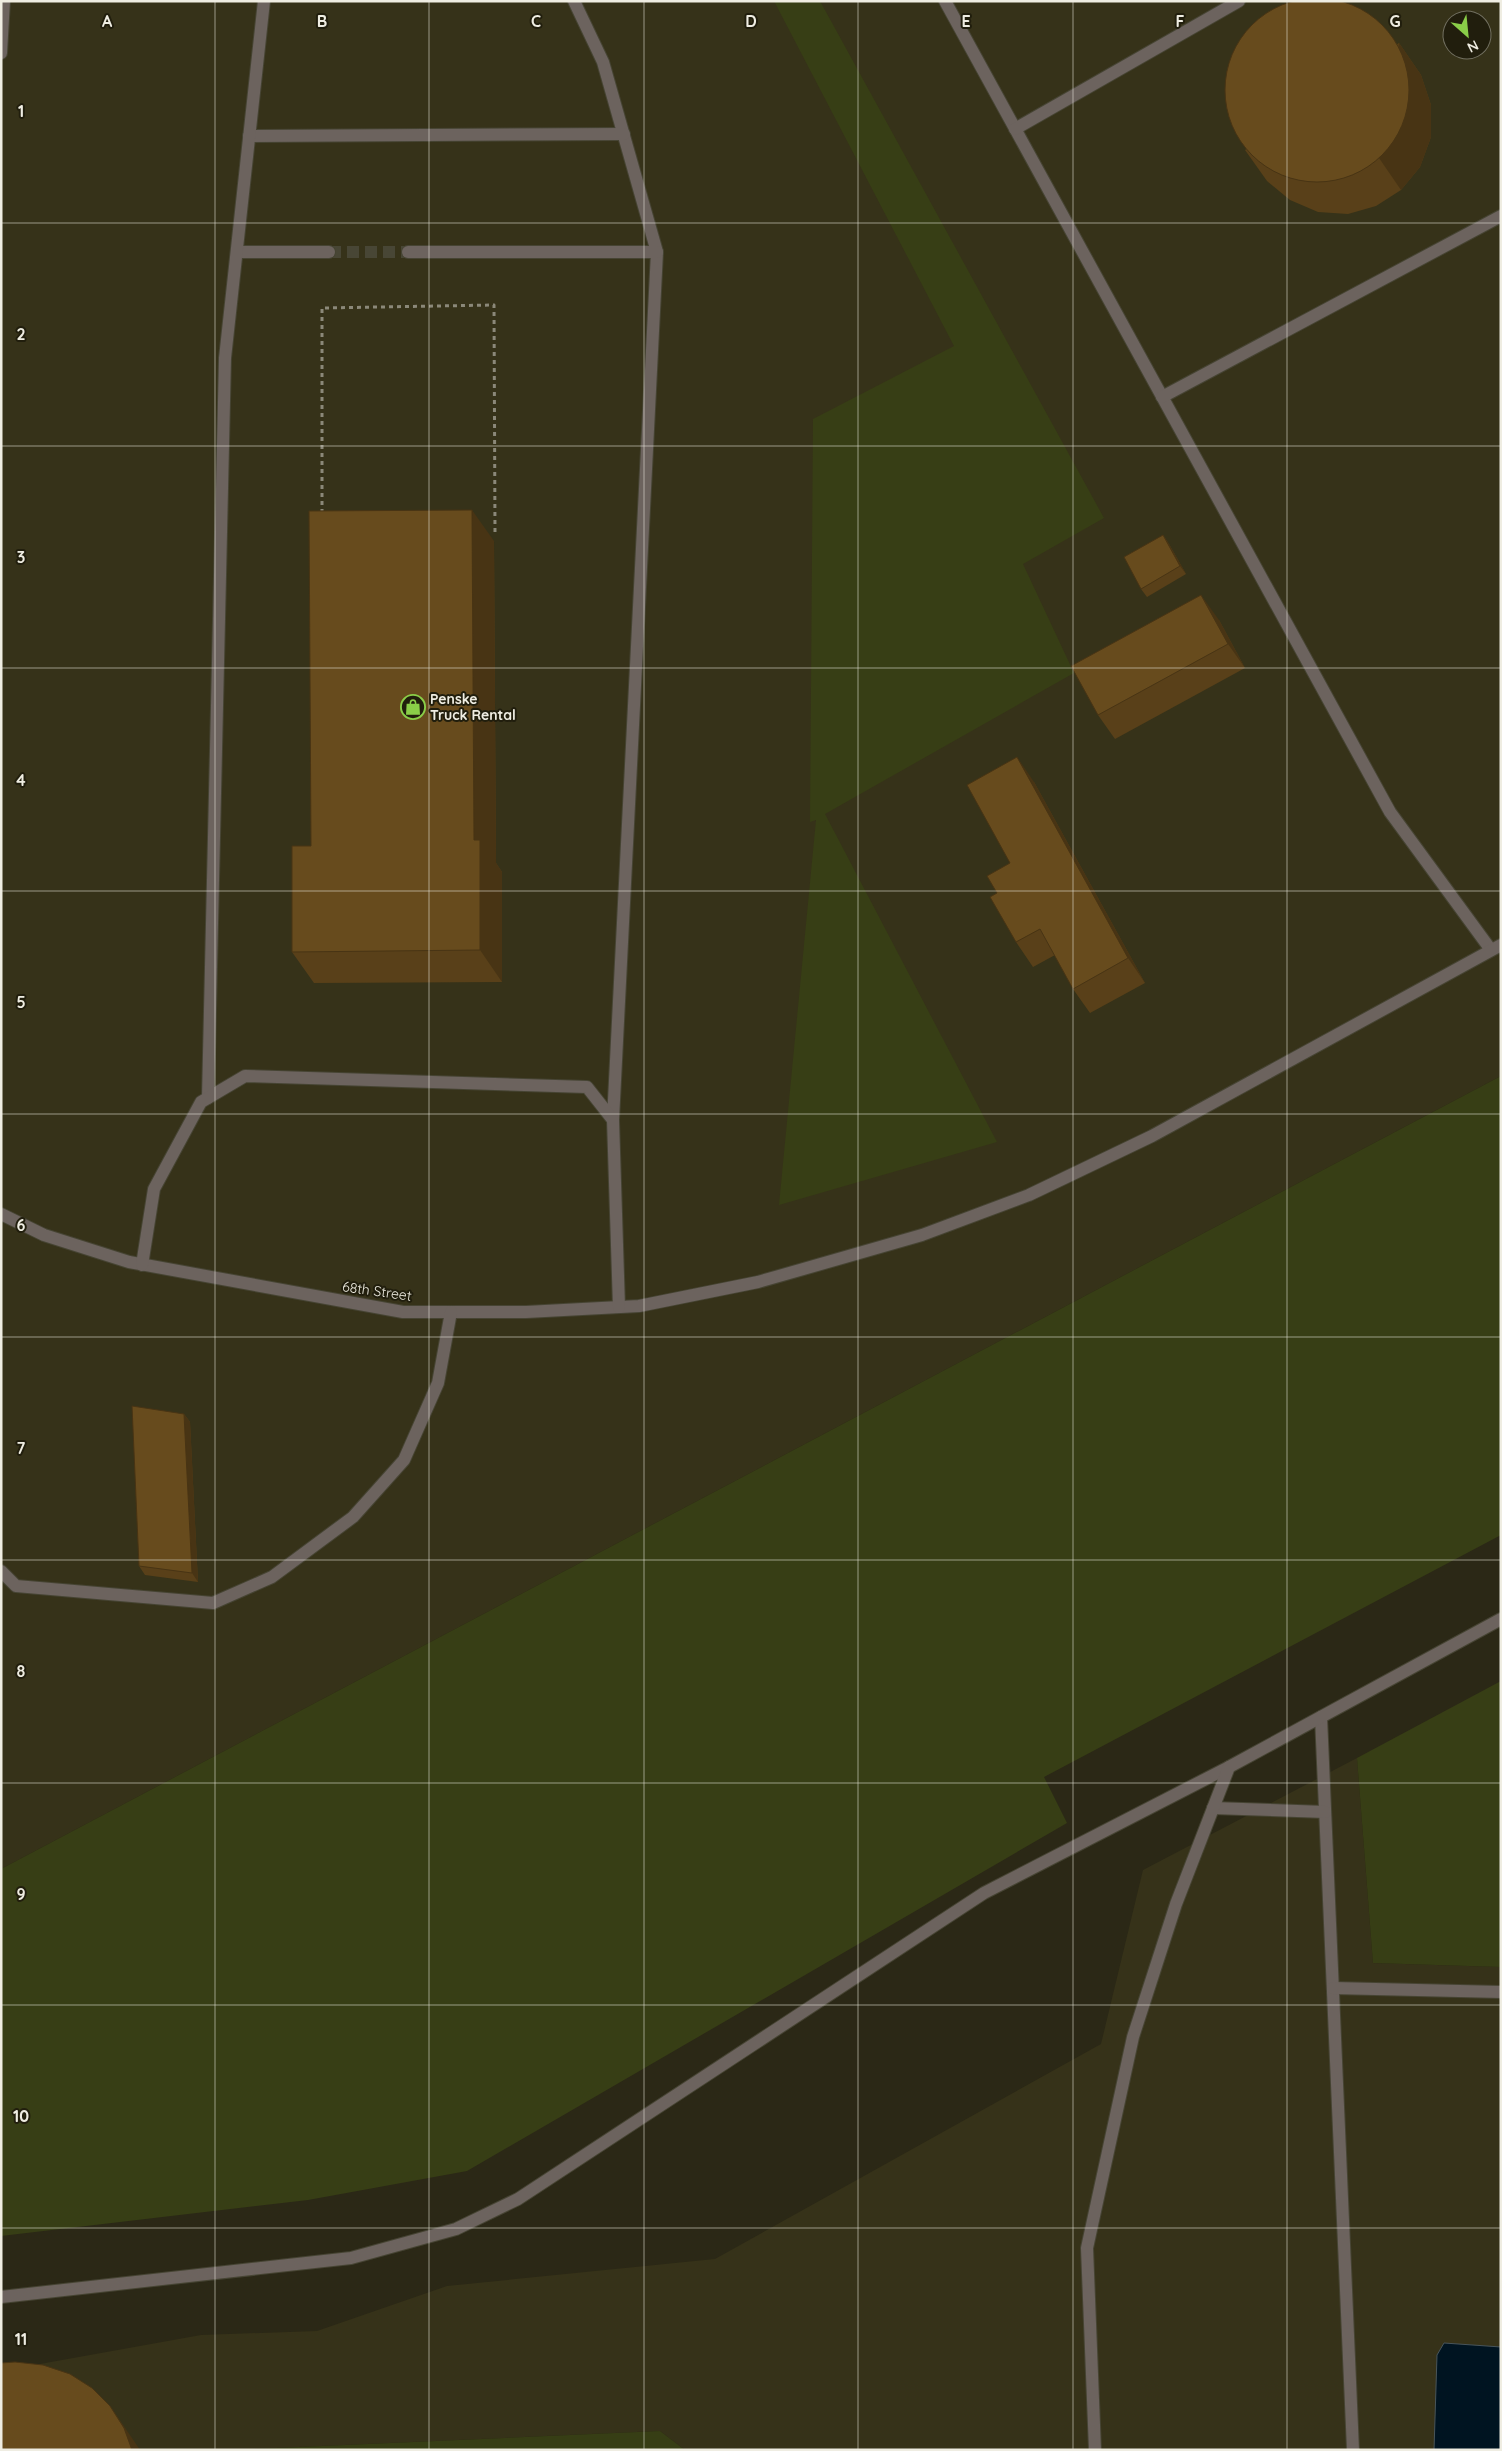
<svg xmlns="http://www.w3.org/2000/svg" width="1502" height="2451" font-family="Quicksand,sans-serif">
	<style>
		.built { fill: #363219; fill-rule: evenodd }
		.green { fill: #373e15 }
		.water { fill: #001421; stroke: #48555b }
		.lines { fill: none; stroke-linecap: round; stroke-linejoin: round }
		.minor-tunnel { stroke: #484635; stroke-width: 12; stroke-dasharray: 12 6; stroke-linecap: butt }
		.minor-casing { stroke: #464433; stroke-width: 14 }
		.path { stroke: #8b8879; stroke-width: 3; stroke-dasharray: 4 4; stroke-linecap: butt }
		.minor { stroke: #6c635e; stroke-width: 12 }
		.wall { fill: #594019 }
		.shaded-wall { fill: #483414 }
		.building { fill: #674b1d; stroke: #483414 }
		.grid { fill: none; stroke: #efede2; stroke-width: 1; stroke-opacity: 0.55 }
		.labels { text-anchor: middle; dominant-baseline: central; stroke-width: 4; stroke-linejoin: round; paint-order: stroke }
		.poi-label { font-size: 14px; font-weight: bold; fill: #efede2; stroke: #211e0d; text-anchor: start }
		.street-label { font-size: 14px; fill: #efede2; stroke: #211e0d }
		.grid-label { font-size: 16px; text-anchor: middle; font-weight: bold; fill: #efede2; stroke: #211e0d; stroke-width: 4; stroke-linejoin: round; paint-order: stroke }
	</style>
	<rect width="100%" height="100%" fill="#2b2816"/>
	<g class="built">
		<path d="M1 1H1501V1076L1 1869ZM1452 20H1482V50H1452Z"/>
		<polygon points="1357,1758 1373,1963 1501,1967 1501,2450 685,2450 660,2431 232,2450 1,2450 1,2371 201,2335 317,2331 447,2286 715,2259 1101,2044 1143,1870"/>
	</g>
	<g class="green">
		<polygon points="774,1 820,1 1104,518 1023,564 1074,673 825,814 997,1142 779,1205 816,820 810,822 813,419 954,346"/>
		<polygon points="1501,1076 1501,1535 1044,1777 1067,1823 467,2171 308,2200 1,2236 1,1869"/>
		<polygon points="1501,1681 1501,1967 1373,1963 1357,1758"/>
		<polygon points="660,2431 685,2450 232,2450"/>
	</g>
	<polygon class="water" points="1444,2343 1501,2347 1501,2450 1434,2450 1437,2355"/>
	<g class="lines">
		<polyline class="minor-tunnel" points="329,252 408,252"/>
		<defs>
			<g id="minor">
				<polyline points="574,1 603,62 657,252 613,1120"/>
				<polyline points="945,1 1390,812 1491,950"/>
				<polyline points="1,53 4,1"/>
				<polyline points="1015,129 1239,1"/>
				<polyline points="249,136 624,134"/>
				<polyline points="237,252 329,252"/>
				<polyline points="408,252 657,252"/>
				<polyline points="1162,397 1501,216"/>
				<polyline points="208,1098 225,358 264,1"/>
				<polyline points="1,1214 44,1235 129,1262 403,1312 526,1312 639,1306 758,1282 922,1235 1029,1195 1152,1136 1501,945"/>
				<polyline points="142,1265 154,1189 201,1102 245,1076 587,1087 613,1120 619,1307"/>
				<polyline points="1,1571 16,1586 213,1603 272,1577 353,1517 404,1460 438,1383 451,1312"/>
				<polyline points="1321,1717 1353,2450"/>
				<polyline points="1213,1808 1325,1812"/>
				<polyline points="1333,1988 1501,1992"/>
				<polyline points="1,2297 351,2258 456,2229 518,2199 984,1893 1229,1767"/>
				<polyline points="1095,2450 1087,2248 1133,2037 1176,1904 1229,1767 1501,1619"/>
			</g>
		</defs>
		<use href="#minor" class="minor-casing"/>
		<polyline class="path" points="322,513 322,308 494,305 495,532"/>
		<use href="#minor" class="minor"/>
	</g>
	<g class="wall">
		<polygon points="1399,43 1421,75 1431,105 1431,137 1420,167 1401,190 1376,206 1348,214 1318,212 1290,200 1267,181 1245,150"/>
		<polygon points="1163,535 1169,544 1186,574 1147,597 1141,589"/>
		<polygon points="494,541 496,863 502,872 502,982 314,983 292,952 311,846"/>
		<polygon points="1219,620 1245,668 1115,739 1098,715"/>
		<polygon points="1034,782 1145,983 1090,1013 1073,989 1055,955 1033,967 1016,942 997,893 1010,863"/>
		<polygon points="184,1414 190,1422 198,1582 145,1575 139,1566"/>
	</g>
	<g class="shaded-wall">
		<polygon points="1399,43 1421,75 1431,105 1431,137 1420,167 1401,190 1379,158"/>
		<polygon points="472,510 494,541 496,863 502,872 502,982 480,950 474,840"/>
		<polygon points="1163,535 1169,544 1186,574 1180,566"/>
		<polygon points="1201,595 1219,620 1245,668 1228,644"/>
		<polygon points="1017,757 1034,782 1145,983 1128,958"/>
		<polygon points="184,1414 190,1422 198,1582 192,1573"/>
		<polygon points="110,2406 132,2438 140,2450 132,2450"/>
	</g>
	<g class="building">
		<circle cx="1317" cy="90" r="92"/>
		<polygon points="472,510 474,840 480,840 480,950 292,952 292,846 311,846 309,511"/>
		<polygon points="1163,535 1180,566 1141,589 1124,557"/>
		<polygon points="1201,595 1228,644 1098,715 1071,666"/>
		<polygon points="1017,757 1128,958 1073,989 1040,929 1016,942 990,897 997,893 987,876 1010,863 967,785"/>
		<polygon points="132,1406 184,1414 192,1573 139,1566"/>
		<polygon points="15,2362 43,2365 70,2374 92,2388 110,2406 124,2428 132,2450 1,2450 1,2363"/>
	</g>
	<path class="grid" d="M215 1V2450M429 1V2450M644 1V2450M858 1V2450M1073 1V2450M1287 1V2450M1 223H1501M1 446H1501M1 668H1501M1 891H1501M1 1114H1501M1 1337H1501M1 1560H1501M1 1783H1501M1 2005H1501M1 2228H1501"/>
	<defs>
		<symbol id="shop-ring" viewBox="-11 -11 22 22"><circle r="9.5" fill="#211e0d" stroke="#8ace48" stroke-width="1.5"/><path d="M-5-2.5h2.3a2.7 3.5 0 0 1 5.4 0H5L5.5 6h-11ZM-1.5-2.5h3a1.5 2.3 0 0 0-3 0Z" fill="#8ace48"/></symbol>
	</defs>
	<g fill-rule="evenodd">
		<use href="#shop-ring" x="399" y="693" width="28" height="28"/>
	</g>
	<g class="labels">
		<g class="poi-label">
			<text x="430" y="699">Penske<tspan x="430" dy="16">Truck Rental</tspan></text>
		</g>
		<g class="street-label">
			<text transform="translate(377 1291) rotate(8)">68th Street</text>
		</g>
	</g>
	<g class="grid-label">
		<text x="107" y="27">A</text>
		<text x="322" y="27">B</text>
		<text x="536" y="27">C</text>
		<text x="751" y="27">D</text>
		<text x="966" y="27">E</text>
		<text x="1180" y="27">F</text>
		<text x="1395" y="27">G</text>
		<text x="21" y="117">1</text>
		<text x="21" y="340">2</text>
		<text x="21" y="563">3</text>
		<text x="21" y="786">4</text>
		<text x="21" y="1008">5</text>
		<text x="21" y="1231">6</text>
		<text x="21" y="1454">7</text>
		<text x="21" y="1677">8</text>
		<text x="21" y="1900">9</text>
		<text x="21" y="2122">10</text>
		<text x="21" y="2345">11</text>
	</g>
	<rect width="1502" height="2451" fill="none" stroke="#efede2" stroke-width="5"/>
	<g transform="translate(1467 35) rotate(153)"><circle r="24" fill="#211e0d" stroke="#737162"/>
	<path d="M0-4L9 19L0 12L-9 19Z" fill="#8ace48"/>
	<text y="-8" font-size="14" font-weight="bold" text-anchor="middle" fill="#efede2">N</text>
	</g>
</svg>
